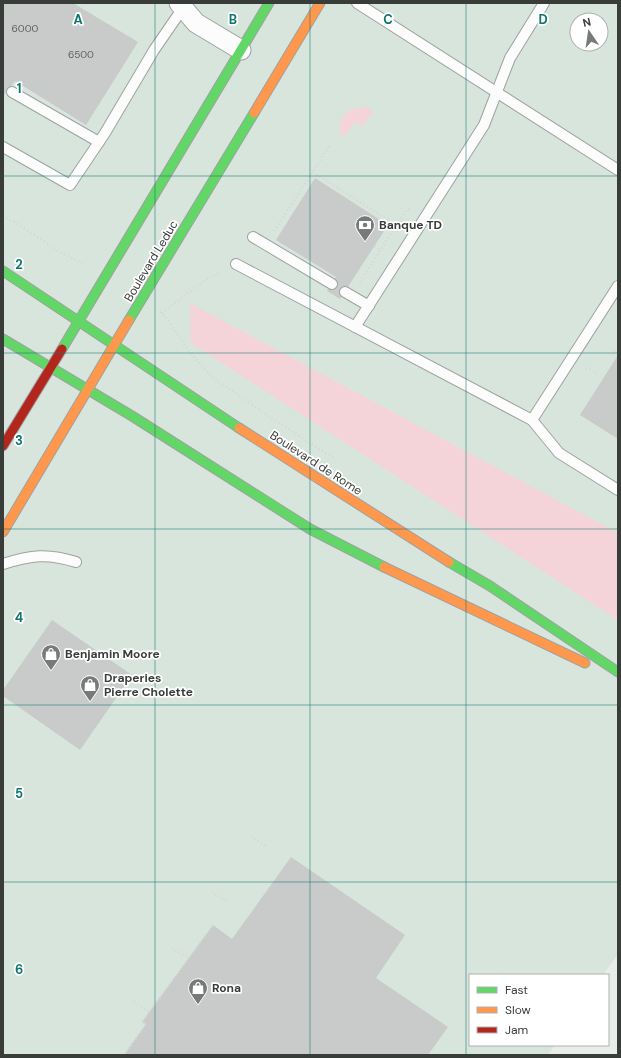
<svg xmlns="http://www.w3.org/2000/svg" width="621" height="1058" font-family="'DM Sans',sans-serif">
	<style>
		.built { fill: #d8e5dd; fill-rule: evenodd }
		.green { fill: #f4d4d9 }
		.building { fill: #c8cbc9 }
		.lines { fill: none; stroke-linecap: round; stroke-linejoin: round }
		.lane-casing { stroke: #9ea2a0; stroke-width: 12 }
		.street-casing { stroke: #9ea2a0; stroke-width: 21 }
		.fast-casing { stroke: #9ea2a0; stroke-width: 11 }
		.slow-casing { stroke: #9ea2a0; stroke-width: 11 }
		.jam-casing { stroke: #9ea2a0; stroke-width: 11 }
		.path { stroke: #d4d6d5; stroke-width: 2.5; stroke-dasharray: 1 3; stroke-linecap: butt }
		.lane { stroke: #fcfcfc; stroke-width: 10 }
		.street { stroke: #fcfcfc; stroke-width: 19 }
		.fast { stroke: #63d668; stroke-width: 9 }
		.slow { stroke: #ff974d; stroke-width: 9 }
		.jam { stroke: #b3261e; stroke-width: 9 }
		.grid { fill: none; stroke: #0f766e; stroke-width: 1; stroke-opacity: 0.55 }
		.labels { text-anchor: middle; dominant-baseline: central; stroke-width: 3.5; stroke-linejoin: round; paint-order: stroke }
		.number-label { font-size: 10px; fill: #5d605e }
		.poi-label { font-size: 12px; font-weight: bold; fill: #393d3a; stroke: #fff; text-anchor: start }
		.street-label { font-size: 12px; fill: #393d3a; stroke: #fff }
		.grid-label { font-size: 13px; text-anchor: middle; font-weight: bold; fill: #0f766e; stroke: #fff; stroke-width: 3.5; stroke-linejoin: round; paint-order: stroke }
	</style>
	<rect width="100%" height="100%" fill="#e8edea"/>
	<path class="built" d="M3 3H618V954L603 975H470V1045H555L548 1055H3ZM577 20H601V44H577Z"/>
	<g class="green">
		<path d="M360 107H366L371 109 372 113 363 126 355 122 344 136H341C337 119 344 111 360 107Z"/>
		<polygon points="190,303 618,533 618,620 191,343"/>
	</g>
	<g class="building">
		<polygon points="3,3 73,3 138,42 86,125 15,81 3,96"/>
		<polygon points="315,178 388,225 340,299 327,291 336,277 276,240"/>
		<polygon points="618,355 618,439 580,415"/>
		<polygon points="52,620 132,675 80,750 3,696 3,690"/>
		<polygon points="291,857 405,935 376,978 448,1027 428,1055 124,1055 146,1024 142,1022 213,925 232,939"/>
	</g>
	<g class="lines">
		<defs>
			<g id="lane">
				<polyline points="357,3 618,170"/>
				<polyline points="12,92 99,142"/>
				<polyline points="3,147 70,185 105,133 154,50 185,5"/>
				<polyline points="253,237 332,284"/>
				<polyline points="236,264 532,420 559,453 618,490"/>
				<polyline points="345,292 369,306"/>
				<polyline points="355,327 484,125 510,58 544,3"/>
				<polyline points="532,420 618,286"/>
				<path d="M3 564C31 555 48 553 76 562"/>
			</g>
			<polyline id="street" points="179,3 196,23 241,50"/>
			<g id="fast">
				<polyline points="3,271 239,428"/>
				<polyline points="129,320 254,113"/>
				<polyline points="3,339 132,416 310,529 384,567"/>
				<polyline points="62,349 269,3"/>
				<polyline points="449,562 490,586 618,672"/>
			</g>
			<g id="slow">
				<polyline points="254,113 320,3"/>
				<polyline points="239,428 449,562"/>
				<polyline points="3,532 129,320"/>
				<polyline points="384,567 585,663"/>
			</g>
			<polyline id="jam" points="3,446 62,349"/>
		</defs>
		<use href="#lane" class="lane-casing"/>
		<use href="#street" class="street-casing"/>
		<use href="#fast" class="fast-casing"/>
		<use href="#slow" class="slow-casing"/>
		<use href="#jam" class="jam-casing"/>
		<g class="path">
			<polyline points="313,172 396,225"/>
			<polyline points="3,216 18,224 58,251 85,265"/>
			<polyline points="274,231 330,145"/>
			<polyline points="375,246 380,250"/>
			<polyline points="360,282 407,209 409,209"/>
			<polyline points="160,312 168,320 188,350 213,378 270,417 335,459"/>
			<polyline points="162,313 202,282 221,272"/>
			<polyline points="614,351 618,354"/>
			<polyline points="586,368 588,368 599,375"/>
			<polyline points="251,836 267,847"/>
			<polyline points="212,892 228,902"/>
			<polyline points="172,948 189,958"/>
			<polyline points="134,1002 149,1012"/>
			<polyline points="124,1055 146,1024 142,1022 213,925"/>
		</g>
		<use href="#lane" class="lane"/>
		<use href="#street" class="street"/>
		<use href="#fast" class="fast"/>
		<use href="#slow" class="slow"/>
		<use href="#jam" class="jam"/>
	</g>
	<path class="grid" d="M155 3V1055M310 3V1055M466 3V1055M3 176H618M3 353H618M3 529H618M3 705H618M3 882H618"/>
	<defs>
		<symbol id="bank-pin" viewBox="-11 -11 22 30"><path d="M0 17L-7.5 6A9.5 9.5 0 1 1 7.5 6Z" fill="#767b78" stroke="#fff"/><path d="M-6-4H6V4H-6ZM0-2.3a2.3 2.3 0 1 0 0 4.6a2.3 2.3 0 1 0 0-4.6Z" fill="#fff"/></symbol>
		<symbol id="shop-pin" viewBox="-11 -11 22 30"><path d="M0 17L-7.5 6A9.5 9.5 0 1 1 7.5 6Z" fill="#767b78" stroke="#fff"/><path d="M-5-2.5h2.3a2.7 3.5 0 0 1 5.4 0H5L5.5 6h-11ZM-1.5-2.5h3a1.5 2.3 0 0 0-3 0Z" fill="#fff"/></symbol>
	</defs>
	<g fill-rule="evenodd">
		<use href="#bank-pin" x="354" y="214" width="22" height="30"/>
		<use href="#shop-pin" x="40" y="643" width="22" height="30"/>
		<use href="#shop-pin" x="79" y="674" width="22" height="30"/>
		<use href="#shop-pin" x="187" y="977" width="22" height="30"/>
	</g>
	<g class="labels">
		<g class="number-label">
			<text x="25" y="28">6000</text>
			<text x="81" y="54">6500</text>
		</g>
		<g class="poi-label">
			<text x="379" y="225">Banque TD</text>
			<text x="65" y="654">Benjamin Moore</text>
			<text x="104" y="678">Draperies<tspan x="104" dy="14">Pierre Cholette</tspan></text>
			<text x="212" y="988">Rona</text>
		</g>
		<g class="street-label">
			<text transform="translate(151 261) rotate(-59)">Boulevard Leduc</text>
			<text transform="translate(316 463) rotate(33)">Boulevard de Rome</text>
		</g>
	</g>
	<g class="grid-label">
		<text x="78" y="24">A</text>
		<text x="233" y="24">B</text>
		<text x="388" y="24">C</text>
		<text x="543" y="24">D</text>
		<text x="19" y="93">1</text>
		<text x="19" y="269">2</text>
		<text x="19" y="445">3</text>
		<text x="19" y="622">4</text>
		<text x="19" y="798">5</text>
		<text x="19" y="974">6</text>
	</g>
	<rect width="621" height="1058" fill="none" stroke="#393d3a" stroke-width="8"/>
	<rect x="469" y="974" width="140" height="72" fill="#ffffff" stroke="#b0b1b0"/>
	<rect x="477" y="987" width="20" height="6" fill="#63d668" stroke="#b0b1b0"/>
	<text x="505" y="994" font-size="12" fill="#393d3a">Fast</text>
	<rect x="477" y="1007" width="20" height="6" fill="#ff974d" stroke="#b0b1b0"/>
	<text x="505" y="1014" font-size="12" fill="#393d3a">Slow</text>
	<rect x="477" y="1027" width="20" height="6" fill="#b3261e" stroke="#b0b1b0"/>
	<text x="505" y="1034" font-size="12" fill="#393d3a">Jam</text>
	<g transform="translate(589 32) rotate(347)"><circle r="19" fill="#ffffff" stroke="#b0b1b0"/>
	<path d="M0-3L7 15L0 10L-7 15Z" fill="#767b78"/>
	<text y="-6" font-size="11" font-weight="bold" text-anchor="middle" fill="#393d3a">N</text>
	</g>
</svg>
